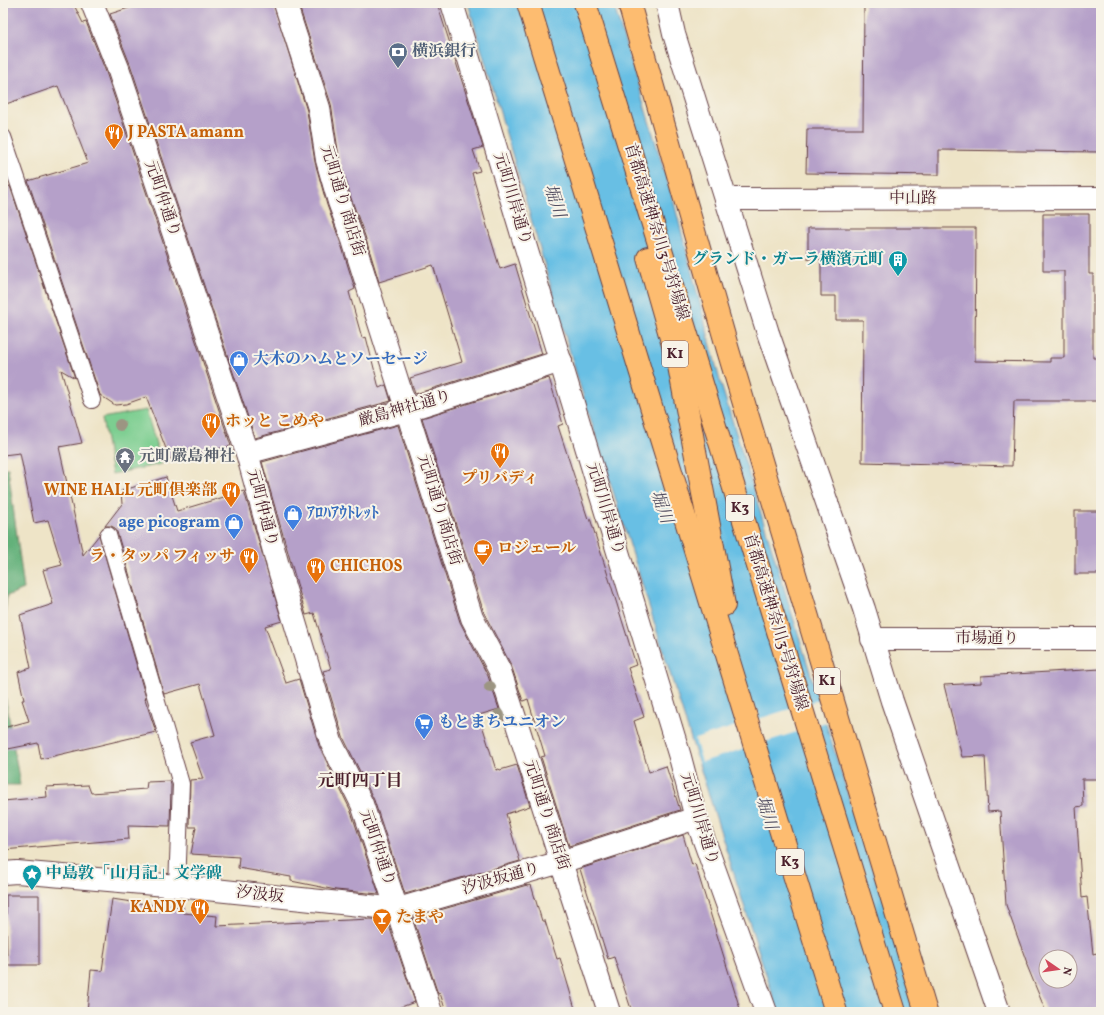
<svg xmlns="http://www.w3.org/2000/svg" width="1104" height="1015" font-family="Vollkorn,'Noto Serif JP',serif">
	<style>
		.green { fill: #7bce90; stroke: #62765e }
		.forest { fill: #64b17a; stroke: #576852 }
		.water { fill: #67bfe4; stroke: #586f88 }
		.pier { fill: #eee4c7 }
		.building { fill: #b5a0c9; fill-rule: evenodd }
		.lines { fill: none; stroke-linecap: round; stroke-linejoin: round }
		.service-casing { stroke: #633d42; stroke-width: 18 }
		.minor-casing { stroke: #633d42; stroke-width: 24 }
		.tertiary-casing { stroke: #633d42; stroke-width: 24 }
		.motorway-casing { stroke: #633d42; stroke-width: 24 }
		.service { stroke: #fff; stroke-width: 16 }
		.minor { stroke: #fff; stroke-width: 22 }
		.tertiary { stroke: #fff; stroke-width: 22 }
		.motorway { stroke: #fdbc6f; stroke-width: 22 }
		.tree { fill: #9c9582 }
		.labels { text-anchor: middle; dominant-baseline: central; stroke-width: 4; stroke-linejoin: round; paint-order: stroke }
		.shield { fill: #f7f3e8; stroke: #7e5f64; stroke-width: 1 }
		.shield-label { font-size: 15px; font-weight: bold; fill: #4a1f2b }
		.service-label { font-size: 16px; font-weight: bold; fill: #4e5e75; stroke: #f7f3e8; text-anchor: start }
		.food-label { font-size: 16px; font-weight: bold; fill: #c56008; stroke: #f7f3e8; text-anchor: start }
		.street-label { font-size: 16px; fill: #4a1f2b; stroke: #f7f3e8 }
		.culture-label { font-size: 16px; font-weight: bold; fill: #0d838f; stroke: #f7f3e8; text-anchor: end }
		.shop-label { font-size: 16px; font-weight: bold; fill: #366cbe; stroke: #f7f3e8; text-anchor: start }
		.worship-label { font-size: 16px; font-weight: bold; fill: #5b616d; stroke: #f7f3e8; text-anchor: start }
		.water-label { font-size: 17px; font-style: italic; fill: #534f62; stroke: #f7f3e8 }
		.neighbourhood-label { font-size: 17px; font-weight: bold; fill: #4a1f2b; stroke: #f7f3e8 }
	</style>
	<rect width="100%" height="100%" fill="#f7f3e8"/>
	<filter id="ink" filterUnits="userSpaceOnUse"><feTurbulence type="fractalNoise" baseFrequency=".025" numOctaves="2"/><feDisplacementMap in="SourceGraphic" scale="8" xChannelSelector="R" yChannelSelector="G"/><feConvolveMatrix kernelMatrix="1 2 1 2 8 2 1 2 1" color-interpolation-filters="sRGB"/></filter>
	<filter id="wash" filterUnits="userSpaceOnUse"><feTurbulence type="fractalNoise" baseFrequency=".012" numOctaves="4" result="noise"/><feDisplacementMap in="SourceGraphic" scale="16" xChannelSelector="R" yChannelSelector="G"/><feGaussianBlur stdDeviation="0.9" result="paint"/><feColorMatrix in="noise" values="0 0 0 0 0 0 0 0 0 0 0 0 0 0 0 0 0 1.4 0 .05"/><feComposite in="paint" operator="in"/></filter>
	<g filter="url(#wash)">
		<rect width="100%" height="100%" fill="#eee4c7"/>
		<polygon class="green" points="146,410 162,464 112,474 102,418"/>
		<g class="forest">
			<polygon points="3,468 8,468 24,589 7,596 3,630"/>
			<polygon points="3,682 20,785 3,785"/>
		</g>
		<polygon class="water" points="468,3 613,3 674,203 720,381 865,850 930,1012 778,1012 670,673 577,376"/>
		<polygon class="pier" points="821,699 828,722 702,762 695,739"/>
		<g id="blocks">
			<g class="building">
				<polygon points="3,3 73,3 83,23 86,22 106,72 231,446 170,459 146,397 126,404 115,405 100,395 28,181 88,163 58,86 3,105"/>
				<polygon points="144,3 273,3 307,111 315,162 327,205 341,244 355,289 349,292 362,338 366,337 379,388 386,385 391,401 255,438 130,64 110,14"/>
				<polygon points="298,3 437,3 483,147 473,150 480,171 472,173 486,223 500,269 515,264 542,354 415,394 410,378 462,362 433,265 379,282 365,236 351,198 339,157 331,104"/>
				<polygon points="864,3 1101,4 1101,152 939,150 939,175 806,173 807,129 863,129"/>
				<polygon points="10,186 75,378 61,370 82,443 59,447 83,555 99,535 146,698 145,699 156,732 41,759 38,743 3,750 3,728 29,721 22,700 24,700 18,672 31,668 20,615 53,604 43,570 62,565 48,520 34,523 20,453 3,455 3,188"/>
				<polygon points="1043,214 1089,214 1089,274 1093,274 1093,358 1101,358 1101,401 1014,401 1012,466 862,462 863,320 836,320 836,296 821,296 821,259 808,259 808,228 976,228 975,361 1050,362 1050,358 1064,358 1064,271 1043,271"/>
				<polygon points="549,378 563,424 558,426 588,519 590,518 636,665 628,668 644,717 634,721 649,772 666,766 680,810 569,846 541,757 545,756 528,699 523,701 511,665 484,613 422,418"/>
				<polygon points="398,425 460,622 488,676 499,709 479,715 496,770 499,769 500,770 517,765 530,806 506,814 520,861 405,894 374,800 343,737 323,671 331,669 314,613 306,615 262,462"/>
				<polygon points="166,477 177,511 244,491 282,621 265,626 286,683 299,679 319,746 350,809 379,894 336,890 291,881 291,877 238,868 239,857 191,854 196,827 189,827 190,780 203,779 190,742 215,735 200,684 164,694 117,532 115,528 111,526 105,526 122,504 121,491"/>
				<rect x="1075" y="511" width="26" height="63"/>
				<path d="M1101 669V779H1082L1083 806 1076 807 1082 898 1087 897 1093 954 1097 953 1101 972V1012H1046L1026 963H1027L1006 905 1000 811 988 812 985 756 962 757 944 685 981 683V676ZM1046 957H1070V981H1046Z"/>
				<polygon points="170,781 171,785 170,826 128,825 129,839 3,850 3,801 47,797 46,787 88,785 91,793 146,789 147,782"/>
				<polygon points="683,835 692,865 695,864 741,1012 632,1012 614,957 608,959 580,869"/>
				<polygon points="527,885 527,886 531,885 542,921 545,921 557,959 560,958 576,1012 446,1012 440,993 438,994 413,918 432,916 433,912"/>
				<polygon points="6,895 39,895 39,965 7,965"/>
				<polygon points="112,899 158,906 158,905 183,907 183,913 217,916 216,926 371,919 387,920 415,1002 387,1012 87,1012 91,970 102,971"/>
			</g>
		</g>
	</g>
	<g filter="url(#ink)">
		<use href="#blocks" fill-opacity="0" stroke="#633d42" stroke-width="1"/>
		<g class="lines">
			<defs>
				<g id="service">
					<polyline points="3,137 92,400"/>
					<polyline points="108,535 181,784 177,886"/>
				</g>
				<g id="minor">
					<polyline points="92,3 118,68 247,453 280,573 331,742 362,804 431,1012"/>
					<polyline points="285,3 319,108 327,160 339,202 353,240 472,618 500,671 609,1012"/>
					<polyline points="452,3 680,757 696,818 766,1012"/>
					<polyline points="726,199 1101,198"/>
					<polyline points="247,453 407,410 561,361"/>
					<polyline points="872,639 1101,639"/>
					<polyline points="3,873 17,872 177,886 398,909 561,862 696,818"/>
				</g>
				<polyline id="tertiary" points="667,3 674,34 768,333 864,609 892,701 999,1012"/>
				<g id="motorway">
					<polyline points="528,3 836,1012"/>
					<polyline points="585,3 895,1012"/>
					<polyline points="629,3 728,350 926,1012"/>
					<polyline points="648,258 679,366 724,605"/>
				</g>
			</defs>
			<use href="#service" class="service-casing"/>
			<use href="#minor" class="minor-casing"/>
			<use href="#tertiary" class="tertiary-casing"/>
			<use href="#motorway" class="motorway-casing"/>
			<use href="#service" class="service"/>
			<use href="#minor" class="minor"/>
			<use href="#tertiary" class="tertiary"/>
			<use href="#motorway" class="motorway"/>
		</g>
		<g class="tree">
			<circle cx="120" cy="425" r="6"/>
			<circle cx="490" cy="687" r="6"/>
			<circle cx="499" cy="715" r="6"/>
		</g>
	</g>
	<defs>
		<symbol id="bank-pin" viewBox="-11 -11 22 30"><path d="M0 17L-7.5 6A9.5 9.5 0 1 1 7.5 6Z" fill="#5c6f8a" stroke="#f7f3e8"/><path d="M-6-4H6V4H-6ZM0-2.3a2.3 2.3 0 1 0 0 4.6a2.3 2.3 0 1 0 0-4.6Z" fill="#fff"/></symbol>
		<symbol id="restaurant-pin" viewBox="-11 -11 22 30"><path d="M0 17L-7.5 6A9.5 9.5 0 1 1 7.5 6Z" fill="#e8710a" stroke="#f7f3e8"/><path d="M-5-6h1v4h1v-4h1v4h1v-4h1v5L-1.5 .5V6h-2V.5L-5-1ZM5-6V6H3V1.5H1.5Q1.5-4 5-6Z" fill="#fff"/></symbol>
		<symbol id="building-pin" viewBox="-11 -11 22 30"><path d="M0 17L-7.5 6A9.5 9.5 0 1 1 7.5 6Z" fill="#0f9aa8" stroke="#f7f3e8"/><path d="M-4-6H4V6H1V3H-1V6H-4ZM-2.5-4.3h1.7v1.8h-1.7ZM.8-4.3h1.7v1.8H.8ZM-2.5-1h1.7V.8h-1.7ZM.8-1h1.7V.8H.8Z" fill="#fff"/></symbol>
		<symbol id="shop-pin" viewBox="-11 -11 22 30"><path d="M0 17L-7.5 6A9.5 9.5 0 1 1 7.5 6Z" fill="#3f7fe0" stroke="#f7f3e8"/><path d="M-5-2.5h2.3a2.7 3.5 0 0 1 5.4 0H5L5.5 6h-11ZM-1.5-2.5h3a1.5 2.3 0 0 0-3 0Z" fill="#fff"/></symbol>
		<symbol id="temple-pin" viewBox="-11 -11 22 30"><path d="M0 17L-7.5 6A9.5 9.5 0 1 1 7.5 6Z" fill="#6b7280" stroke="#f7f3e8"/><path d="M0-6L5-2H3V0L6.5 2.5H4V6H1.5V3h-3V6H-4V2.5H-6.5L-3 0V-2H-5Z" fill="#fff"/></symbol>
		<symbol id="cafe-pin" viewBox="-11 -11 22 30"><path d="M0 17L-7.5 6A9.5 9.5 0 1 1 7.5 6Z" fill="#e8710a" stroke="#f7f3e8"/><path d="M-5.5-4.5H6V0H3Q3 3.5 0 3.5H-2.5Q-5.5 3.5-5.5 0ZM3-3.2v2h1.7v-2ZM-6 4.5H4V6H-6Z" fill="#fff"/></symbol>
		<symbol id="supermarket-pin" viewBox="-11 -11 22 30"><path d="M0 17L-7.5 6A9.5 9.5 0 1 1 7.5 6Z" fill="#3f7fe0" stroke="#f7f3e8"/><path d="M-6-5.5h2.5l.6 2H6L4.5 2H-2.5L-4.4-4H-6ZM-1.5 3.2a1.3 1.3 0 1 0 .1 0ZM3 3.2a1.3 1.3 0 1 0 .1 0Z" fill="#fff"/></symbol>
		<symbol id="sight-pin" viewBox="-11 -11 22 30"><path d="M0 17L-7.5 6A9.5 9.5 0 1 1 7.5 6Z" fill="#0f9aa8" stroke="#f7f3e8"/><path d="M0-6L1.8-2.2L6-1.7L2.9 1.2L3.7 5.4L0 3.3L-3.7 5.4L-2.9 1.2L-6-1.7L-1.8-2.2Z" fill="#fff"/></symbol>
		<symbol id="bar-pin" viewBox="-11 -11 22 30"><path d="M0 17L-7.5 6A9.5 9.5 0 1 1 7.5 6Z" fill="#e8710a" stroke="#f7f3e8"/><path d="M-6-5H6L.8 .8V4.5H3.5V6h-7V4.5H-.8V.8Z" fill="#fff"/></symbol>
	</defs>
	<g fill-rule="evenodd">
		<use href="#bank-pin" x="387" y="41" width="22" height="30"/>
		<use href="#restaurant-pin" x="103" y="122" width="22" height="30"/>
		<use href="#building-pin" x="887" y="249" width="22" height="30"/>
		<use href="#shop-pin" x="228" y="349" width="22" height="30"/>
		<use href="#restaurant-pin" x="200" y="411" width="22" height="30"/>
		<use href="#restaurant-pin" x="489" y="441" width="22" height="30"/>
		<use href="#temple-pin" x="114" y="446" width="22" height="30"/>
		<use href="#restaurant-pin" x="220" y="480" width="22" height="30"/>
		<use href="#shop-pin" x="282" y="503" width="22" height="30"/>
		<use href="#shop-pin" x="223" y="512" width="22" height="30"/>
		<use href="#cafe-pin" x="472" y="538" width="22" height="30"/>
		<use href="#restaurant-pin" x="238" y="546" width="22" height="30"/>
		<use href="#restaurant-pin" x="305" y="556" width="22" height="30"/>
		<use href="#supermarket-pin" x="413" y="712" width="22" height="30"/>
		<use href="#sight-pin" x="21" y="863" width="22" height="30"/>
		<use href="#restaurant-pin" x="189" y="897" width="22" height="30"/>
		<use href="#bar-pin" x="371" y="907" width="22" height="30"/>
	</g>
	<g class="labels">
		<g class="shield">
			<rect x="662" y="341" width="26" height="26" rx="3"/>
			<rect x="726" y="495" width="28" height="26" rx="3"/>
			<rect x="814" y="668" width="26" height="26" rx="3"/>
			<rect x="776" y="849" width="28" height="26" rx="3"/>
		</g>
		<g class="shield-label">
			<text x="675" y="354">K1</text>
			<text x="740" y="508">K3</text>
			<text x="827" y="681">K1</text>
			<text x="790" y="862">K3</text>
		</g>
		<g class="service-label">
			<text x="412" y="52">横浜銀行</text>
		</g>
		<g class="food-label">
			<text x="128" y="133">J PASTA amann</text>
			<text x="225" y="422">ホッと こめや</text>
			<text x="500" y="479" text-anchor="middle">プリバディ</text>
			<text x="217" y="491" text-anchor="end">WINE HALL 元町倶楽部</text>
			<text x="497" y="549">ロジェール</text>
			<text x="235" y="557" text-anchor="end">ラ・タッパ フィッサ</text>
			<text x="330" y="567">CHICHOS</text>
			<text x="186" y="908" text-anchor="end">KANDY</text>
			<text x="396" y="918">たまや</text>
		</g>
		<g class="street-label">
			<text transform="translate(162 199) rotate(71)">元町仲通り</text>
			<text transform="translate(512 199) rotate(73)">元町川岸通り</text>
			<text x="913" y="199">中山路</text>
			<text transform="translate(342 201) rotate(73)">元町通り 商店街</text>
			<text transform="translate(656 232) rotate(73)">首都高速神奈川3号狩場線</text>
			<text transform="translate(405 409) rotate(-16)">厳島神社通り</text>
			<text transform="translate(262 508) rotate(75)">元町仲通り</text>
			<text transform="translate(605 509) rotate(73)">元町川岸通り</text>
			<text transform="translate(439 510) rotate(73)">元町通り 商店街</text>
			<text transform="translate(775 622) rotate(73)">首都高速神奈川3号狩場線</text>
			<text x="987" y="639">市場通り</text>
			<text transform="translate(546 815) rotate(72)">元町通り 商店街</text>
			<text transform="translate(699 819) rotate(73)">元町川岸通り</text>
			<text transform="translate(377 848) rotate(71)">元町仲通り</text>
			<text transform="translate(501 879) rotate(-16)">汐汲坂通り</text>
			<text transform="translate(260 895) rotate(6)">汐汲坂</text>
		</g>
		<g class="culture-label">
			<text x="884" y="260">グランド・ガーラ横濱元町</text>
			<text x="46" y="874" text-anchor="start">中島敦「山月記」文学碑</text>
		</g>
		<g class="shop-label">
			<text x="253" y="360">大木のハムとソーセージ</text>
			<text x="307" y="514">ｱﾛﾊｱｳﾄﾚｯﾄ</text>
			<text x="220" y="523" text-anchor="end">age picogram</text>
			<text x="438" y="723">もとまちユニオン</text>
		</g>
		<g class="worship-label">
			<text x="139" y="457">元町嚴島神社</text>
		</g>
		<g class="water-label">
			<text transform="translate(554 201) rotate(72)">堀川</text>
			<text transform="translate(661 507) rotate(70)">堀川</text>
			<text transform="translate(766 813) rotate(73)">堀川</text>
		</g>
		<g class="neighbourhood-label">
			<text x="360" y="781">元町四丁目</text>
		</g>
	</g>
	<rect width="1104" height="1015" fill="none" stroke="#f7f3e8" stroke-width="16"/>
	<g transform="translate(1058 969) rotate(103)"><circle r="19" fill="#f7f3e8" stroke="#b29e9c"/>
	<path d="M0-3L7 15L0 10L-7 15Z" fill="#d1495b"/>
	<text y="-6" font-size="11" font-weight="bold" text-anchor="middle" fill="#4a1f2b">N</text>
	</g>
</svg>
